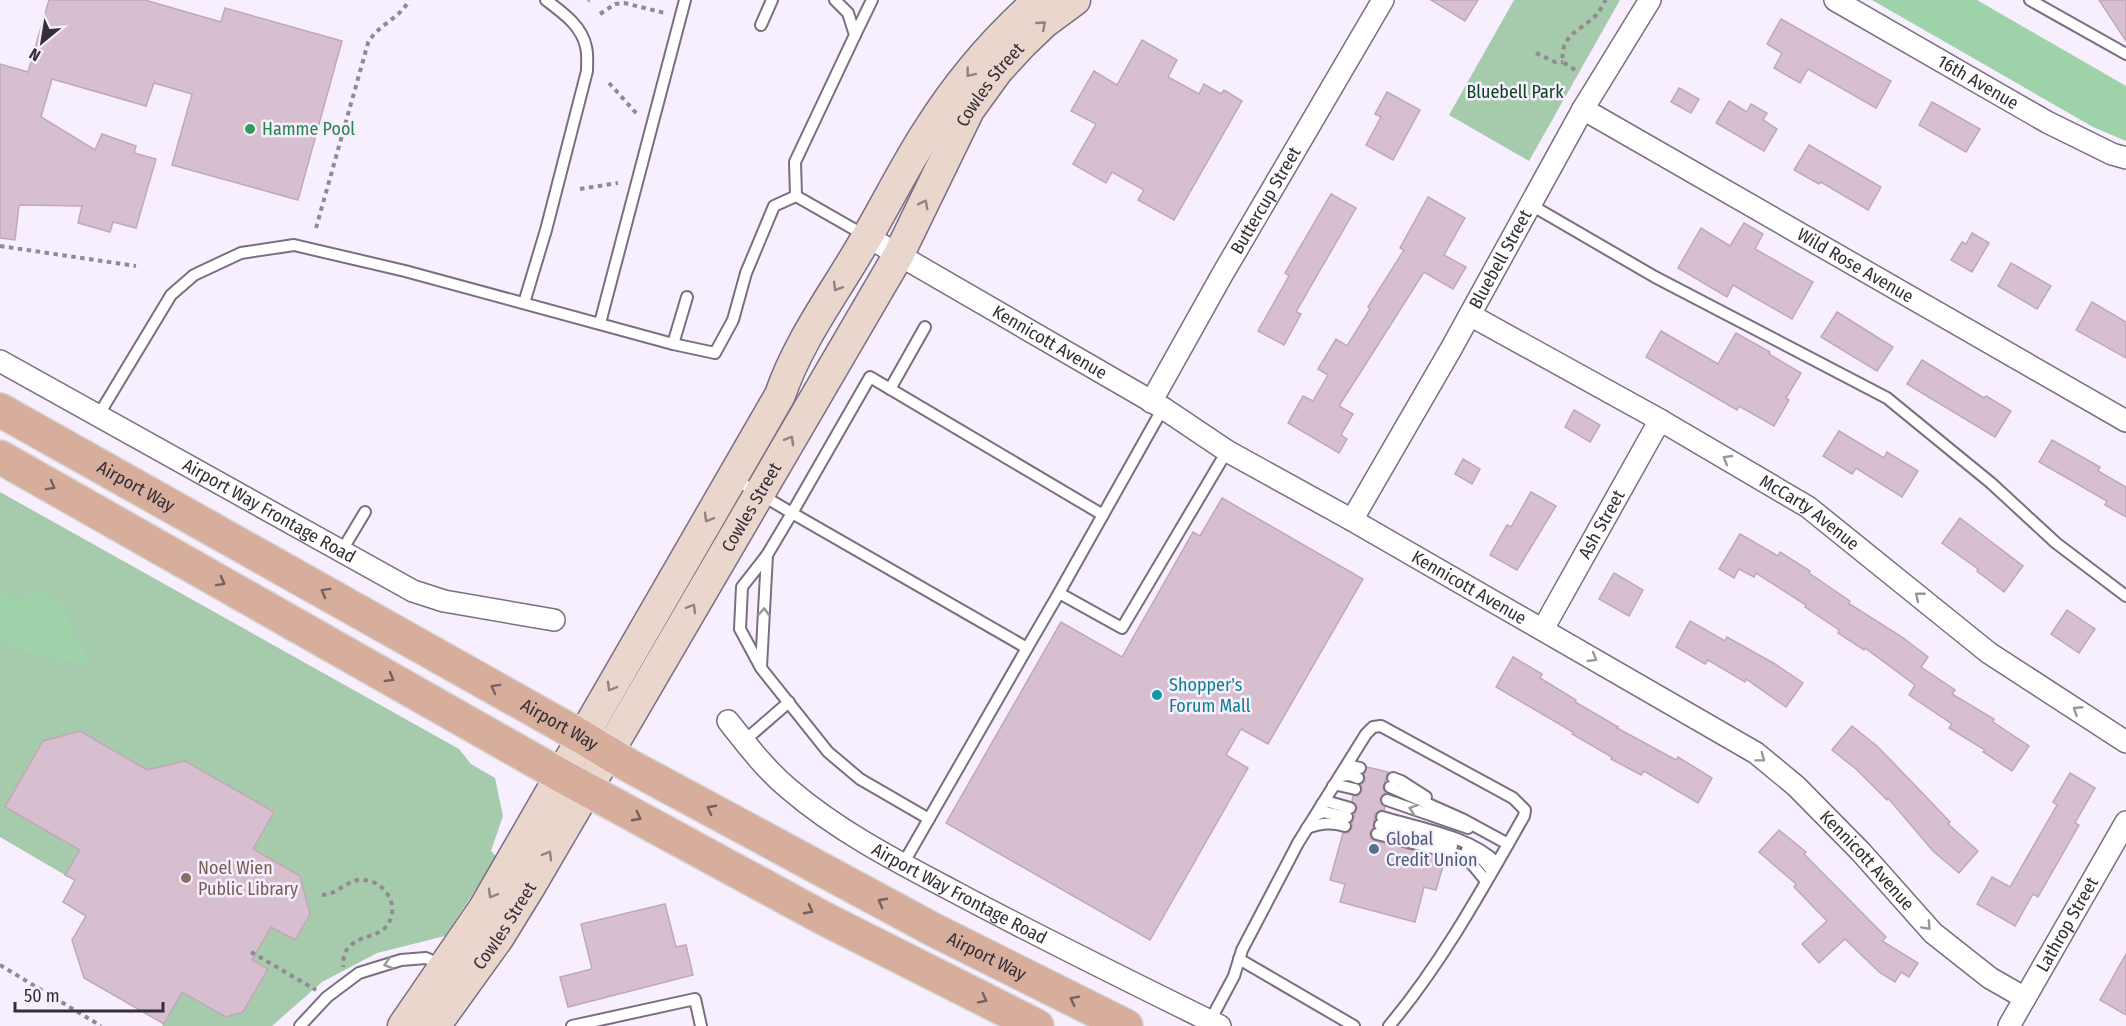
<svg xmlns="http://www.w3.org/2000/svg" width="2126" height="1026" font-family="'Fira Sans Condensed',sans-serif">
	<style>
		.green { fill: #a6caac }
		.forest { fill: #9ed2a8 }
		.building { fill: #d8bfcf; stroke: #c0a8b8; stroke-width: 1.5 }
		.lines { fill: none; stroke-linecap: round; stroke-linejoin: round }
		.service-casing { stroke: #7a6e82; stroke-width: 14 }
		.minor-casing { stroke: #7a6e82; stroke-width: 24 }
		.secondary-casing { stroke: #7a6e82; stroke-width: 33 }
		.primary-casing { stroke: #d6d5d7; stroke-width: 36 }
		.path { stroke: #918a95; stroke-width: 4; stroke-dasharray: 4.5 4.5; stroke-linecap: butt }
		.service { stroke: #fff; stroke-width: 10 }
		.minor { stroke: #fff; stroke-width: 21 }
		.secondary { stroke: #ebd6ce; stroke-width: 30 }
		.primary { stroke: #d7ad9c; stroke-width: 33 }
		.oneway { stroke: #908282 }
		.oneway2 { stroke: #9a969b }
		.oneway3 { stroke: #75615f }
		.leisure-dot { fill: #2e9e5b; stroke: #f7effd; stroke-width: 2 }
		.culture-dot { fill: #0f9aa8; stroke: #f7effd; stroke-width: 2 }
		.service-dot { fill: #5c6f8a; stroke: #f7effd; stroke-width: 2 }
		.education-dot { fill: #8d6e63; stroke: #f7effd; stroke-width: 2 }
		.labels { text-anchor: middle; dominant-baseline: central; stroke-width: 5; stroke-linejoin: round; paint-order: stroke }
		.street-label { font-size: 18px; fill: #342e37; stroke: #f7effd }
		.park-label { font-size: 18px; fill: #09451e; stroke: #f7effd }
		.leisure-label { font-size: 18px; fill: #27864d; stroke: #f7effd; text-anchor: start }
		.culture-label { font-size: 18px; fill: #0d838f; stroke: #f7effd; text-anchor: start }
		.service-label { font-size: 18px; fill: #4e5e75; stroke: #f7effd; text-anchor: start }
		.education-label { font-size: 18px; fill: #785e54; stroke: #f7effd; text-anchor: start }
	</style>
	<rect width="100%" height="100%" fill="#f7effd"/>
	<g class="green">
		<polygon points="1514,0 1620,0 1529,161 1449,115"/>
		<polygon points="0,492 459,749 471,764 495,778 503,816 491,851 497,857 445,936 377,953 322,982 272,1026 162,1026 182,992 268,969 241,954 247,944 258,950 271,927 295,940 310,914 300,876 253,849 274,812 185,761 147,770 80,731 80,850 65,875 0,837"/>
	</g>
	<g class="forest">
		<polygon points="1872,0 1977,0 2126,86 2126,141 2093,127"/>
		<polygon points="0,591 19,601 39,591 63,606 72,632 91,665 27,653 0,637"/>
	</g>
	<g class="building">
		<polygon points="49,0 145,0 221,22 225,8 342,41 298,200 172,165 192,94 154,83 146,106 52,79 41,117 95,150 102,134 136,146 134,153 156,159 136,228 113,222 110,232 78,223 82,206 19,205 15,240 0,238 0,64 28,72"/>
		<polygon points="1431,0 1478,0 1465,21"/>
		<polygon points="2099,0 2126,0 2126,41"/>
		<polygon points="1781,19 1891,81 1876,108 1808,69 1800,83 1774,68 1782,53 1767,44"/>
		<polygon points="1142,40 1177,60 1168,77 1199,94 1204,84 1221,94 1224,90 1242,101 1174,220 1138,200 1144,190 1112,172 1106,183 1073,164 1096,124 1071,111 1094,71 1117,85"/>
		<polygon points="1679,88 1699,99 1691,113 1671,102"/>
		<polygon points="1387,92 1420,110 1393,160 1366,145 1381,117 1375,114"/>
		<polygon points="1729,101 1747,112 1751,104 1767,113 1763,120 1777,129 1764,151 1716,123"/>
		<polygon points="1932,102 1980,129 1966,152 1919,125"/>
		<polygon points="1809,145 1881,187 1868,210 1821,182 1819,184 1794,170"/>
		<polygon points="1331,194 1356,208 1296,312 1301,314 1284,345 1258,331 1289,276 1285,273"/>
		<polygon points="1428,197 1465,218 1444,255 1466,267 1453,289 1424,272 1339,406 1353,414 1341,435 1347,439 1339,453 1288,423 1303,396 1313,401 1328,375 1318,369 1336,339 1347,346 1370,309 1368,307 1404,250 1400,248"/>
		<polygon points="1744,223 1763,234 1755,249 1813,282 1792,319 1733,285 1727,297 1678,268 1701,228 1730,246"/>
		<polygon points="1972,233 1989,243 1972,272 1951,260 1962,242 1966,244"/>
		<polygon points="2011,263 2051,286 2037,309 1998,286"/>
		<polygon points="2092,302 2126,322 2126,358 2076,330"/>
		<polygon points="1837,312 1893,347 1877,371 1821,337"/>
		<polygon points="1661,331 1718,364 1736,333 1770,352 1769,354 1801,373 1786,398 1789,400 1774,426 1739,406 1737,410 1646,357"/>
		<polygon points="1922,360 1984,398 1986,396 2011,411 1995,437 1907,384"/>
		<polygon points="1574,410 1600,425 1590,442 1565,427"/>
		<polygon points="1839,431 1884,458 1887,452 1918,471 1902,497 1856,468 1852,474 1823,456"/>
		<polygon points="2052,440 2100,467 2098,471 2126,487 2126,517 2105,505 2107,501 2039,462"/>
		<polygon points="1463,459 1480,469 1472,484 1455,474"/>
		<polygon points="1531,492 1556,506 1517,570 1490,555 1507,525 1511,527"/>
		<polygon points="1222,498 1363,579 1268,744 1241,729 1226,755 1248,768 1150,940 946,823 1061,622 1122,657 1193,532 1200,536"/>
		<polygon points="1960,518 2023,566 2004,592 1977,571 1978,569 1942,543"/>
		<polygon points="1740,534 1778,556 1780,552 1810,571 1809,573 1850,601 1848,603 1902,637 1928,657 1921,667 1955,690 1952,694 1994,719 1993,722 2029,746 2012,771 1983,752 1985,750 1949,728 1952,724 1909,695 1915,685 1865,648 1864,650 1838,633 1839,630 1805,607 1806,605 1756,573 1754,577 1739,569 1734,578 1719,569"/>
		<polygon points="1614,573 1643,590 1629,616 1599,599"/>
		<polygon points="2067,610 2095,629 2079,653 2051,634"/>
		<polygon points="1690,621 1725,641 1727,637 1775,664 1803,683 1786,707 1746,679 1745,682 1708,660 1705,664 1676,647"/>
		<polygon points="1513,657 1542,674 1540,678 1576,700 1575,702 1618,727 1617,728 1676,760 1678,757 1712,778 1698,803 1644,771 1641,775 1611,759 1612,757 1572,734 1573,732 1496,687"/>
		<polygon points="1852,726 1877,746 1932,803 1950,822 1948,824 1978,851 1959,873 1933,851 1888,798 1887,800 1856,769 1832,750"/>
		<polygon points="80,731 147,770 185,761 274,812 253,849 300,876 310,914 295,940 271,927 252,960 268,969 243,1012 226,1017 182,992 164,1024 84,978 72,940 86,916 63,902 75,880 65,875 80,850 5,807 43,741"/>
		<polygon points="1367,767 1388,772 1383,787 1385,793 1380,798 1381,804 1385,807 1384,810 1380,810 1375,814 1373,828 1370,833 1371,839 1445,859 1436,890 1424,887 1415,922 1340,902 1345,884 1330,880 1343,833 1348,833 1352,828 1352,823 1357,807 1352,801 1353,796 1358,796 1362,791 1361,785 1365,780 1364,774"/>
		<polygon points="2070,773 2095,788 2075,823 2079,825 2038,897 2033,894 2015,926 1977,904 1992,877 2010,887 2057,805 2053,802"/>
		<polygon points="1779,830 1806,852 1804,854 1886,937 1882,941 1918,963 1909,977 1901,972 1895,982 1879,972 1845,939 1819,963 1802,944 1827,921 1794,887 1796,884 1759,852"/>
		<polygon points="665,904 676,947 686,945 693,975 568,1007 560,977 592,969 581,924"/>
		<polygon points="2126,954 2126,1015 2100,1000"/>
	</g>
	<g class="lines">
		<defs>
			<g id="service">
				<polyline points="2030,0 2126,54"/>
				<polyline points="761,25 772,0"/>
				<polyline points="855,35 872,0"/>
				<polyline points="796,196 795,162 855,35 848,13 835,0"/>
				<polyline points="796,196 866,236"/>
				<polyline points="1531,205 1655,277 1887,398 1991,483 2056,543 2126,596"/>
				<path d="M524 303 546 230 587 71C587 63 588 54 586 47 582 26 562 12 546 0"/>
				<polyline points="600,323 685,0"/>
				<polyline points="673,344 687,297"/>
				<polyline points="890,389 925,327"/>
				<polyline points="1163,408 1059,593 1122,628 1227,451"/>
				<polyline points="98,416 171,295 194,275 241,253 294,245 405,271 673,344 715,353 733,320 746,273 774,206 796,196"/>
				<polyline points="733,478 792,513 767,555 742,587 740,629 761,668 828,752 860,779 929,819"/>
				<polyline points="341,552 365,512"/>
				<polyline points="1059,593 1027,648 792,513 870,377 1103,515"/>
				<polyline points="761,667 767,555"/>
				<polyline points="744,741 789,702"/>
				<polyline points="1345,768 1351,766 1360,768"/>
				<polyline points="1340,776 1350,775 1358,778"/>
				<polyline points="1393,778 1401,781 1426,797"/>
				<polyline points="1333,786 1338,785 1355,789"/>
				<polyline points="1390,787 1462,819 1508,844"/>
				<polyline points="1387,800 1468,828"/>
				<polyline points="1322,804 1329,802 1350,808"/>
				<polyline points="1316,815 1324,812 1347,817"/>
				<path d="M1382 817C1418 828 1470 836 1497 863"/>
				<polyline points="1380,825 1452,846"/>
				<path d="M1307 828C1321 823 1331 822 1345 826"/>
				<polyline points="1377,834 1460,855 1472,864 1486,881"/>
				<polyline points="1467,850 1483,860 1492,871"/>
				<polyline points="903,864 1027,648"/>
				<polyline points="1239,959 1354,1026"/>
				<path d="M1210 1021 1234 976 1242 950 1298 843 1366 734 1373 727 1381 726 1513 798 1525 810 1524 816C1483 888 1442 963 1389 1026"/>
				<polyline points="300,1026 327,997 359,973 401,960 426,958 441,965"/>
				<polyline points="572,1026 695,999 701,1026"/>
			</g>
			<g id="minor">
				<path id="s1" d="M1835 0 2047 122 2112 154 2126 158"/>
				<path id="s2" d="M1583 109 2126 421"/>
				<path id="s3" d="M868 237 1163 408 1227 451 1352 520 1756 753 1796 786 1861 852 1933 933 1990 978 2025 998"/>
				<path id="s4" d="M1470 315 1660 420 1808 507 1989 653 2126 742"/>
				<path id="s5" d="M0 361 413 591 444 601 554 620"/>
				<path id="s6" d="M1151 402 1222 275 1383 0"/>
				<path id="s7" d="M1352 520 1451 349 1583 109 1650 0"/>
				<path id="s8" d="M1543 629 1660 420"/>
				<path id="s9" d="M728 721C747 745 766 770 789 789 839 832 898 862 955 892 1043 939 1131 982 1220 1026"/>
				<path id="s10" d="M2009 1026 2126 822"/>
			</g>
			<g id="secondary">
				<path d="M403 1026 484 908 780 395C798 342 833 295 861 247 884 209 903 169 927 132 957 84 996 38 1039 0"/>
				<path id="s11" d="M435 1026 499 937 531 885 898 256 969 110 998 70 1022 44 1044 23 1075 0"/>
			</g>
			<g id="primary">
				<path id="s12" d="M0 410 582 737 628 765 934 930 1126 1026"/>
				<polyline points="0,457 560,775 823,918 1037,1026"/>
			</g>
		</defs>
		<use href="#service" class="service-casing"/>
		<use href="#minor" class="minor-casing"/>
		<use href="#secondary" class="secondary-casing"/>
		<use href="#primary" class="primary-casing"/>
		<g class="path">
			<polyline points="588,1 589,0"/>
			<polyline points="600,14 615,4 624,3 665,13"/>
			<polyline points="1536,53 1555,62 1563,62"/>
			<path d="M1575 70 1563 62C1559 33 1584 30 1598 13 1601 9 1603 4 1606 0"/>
			<polyline points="609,83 637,114"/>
			<polyline points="580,189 618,183"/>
			<path d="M316 228 368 43C378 24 400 19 409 0"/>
			<polyline points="0,246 136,266"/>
			<path d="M322 895C338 895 347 878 364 880 375 881 384 887 389 897 392 902 393 908 392 914 386 940 364 932 350 946 344 951 343 959 343 967"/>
			<polyline points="251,952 316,990"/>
			<polyline points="0,965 101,1026"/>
		</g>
		<use href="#service" class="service"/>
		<use href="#minor" class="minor"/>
		<use href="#secondary" class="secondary"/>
		<use href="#primary" class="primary"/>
	</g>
	<defs><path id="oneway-chevron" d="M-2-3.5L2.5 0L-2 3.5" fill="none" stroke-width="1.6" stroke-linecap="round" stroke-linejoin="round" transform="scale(1.5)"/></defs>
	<g class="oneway">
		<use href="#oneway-chevron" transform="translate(1042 25) rotate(-41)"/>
		<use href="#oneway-chevron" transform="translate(970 73) rotate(128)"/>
		<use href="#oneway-chevron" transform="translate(924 204) rotate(-63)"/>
		<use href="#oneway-chevron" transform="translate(837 287) rotate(121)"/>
		<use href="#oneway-chevron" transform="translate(790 440) rotate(-60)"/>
		<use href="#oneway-chevron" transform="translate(708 518) rotate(120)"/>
		<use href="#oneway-chevron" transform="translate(692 608) rotate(-60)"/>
		<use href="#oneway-chevron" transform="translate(611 687) rotate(120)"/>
		<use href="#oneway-chevron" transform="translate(548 855) rotate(-60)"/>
		<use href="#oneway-chevron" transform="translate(492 894) rotate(120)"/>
	</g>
	<g class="oneway2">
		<use href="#oneway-chevron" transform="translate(1727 459) rotate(-149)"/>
		<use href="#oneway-chevron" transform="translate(1919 596) rotate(-141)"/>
		<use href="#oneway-chevron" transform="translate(764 612) rotate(-87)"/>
		<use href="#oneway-chevron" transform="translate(1593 658) rotate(30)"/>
		<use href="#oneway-chevron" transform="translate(2077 710) rotate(-147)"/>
		<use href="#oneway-chevron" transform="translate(1761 758) rotate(37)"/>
		<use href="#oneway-chevron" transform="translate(1413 809) rotate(-161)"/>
		<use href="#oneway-chevron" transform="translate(1927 926) rotate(47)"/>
		<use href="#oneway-chevron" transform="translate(388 964) rotate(163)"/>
	</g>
	<g class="oneway3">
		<use href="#oneway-chevron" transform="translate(51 486) rotate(29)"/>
		<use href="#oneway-chevron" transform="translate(221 582) rotate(29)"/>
		<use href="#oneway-chevron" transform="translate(325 592) rotate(-151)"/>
		<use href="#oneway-chevron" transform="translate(390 678) rotate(30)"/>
		<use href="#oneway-chevron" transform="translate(495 688) rotate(-151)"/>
		<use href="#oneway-chevron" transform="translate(711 809) rotate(-152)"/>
		<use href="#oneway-chevron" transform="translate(637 817) rotate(28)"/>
		<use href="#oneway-chevron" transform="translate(882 902) rotate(-152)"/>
		<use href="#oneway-chevron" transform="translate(809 910) rotate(28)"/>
		<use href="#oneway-chevron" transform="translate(983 999) rotate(27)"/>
		<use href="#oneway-chevron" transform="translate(1074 1000) rotate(-153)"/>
	</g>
	<circle class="leisure-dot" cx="250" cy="129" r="6"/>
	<circle class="culture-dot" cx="1157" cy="695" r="6"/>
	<circle class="service-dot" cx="1374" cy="849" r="6"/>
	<circle class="education-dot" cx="186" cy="878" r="6"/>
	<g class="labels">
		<g class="street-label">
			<text stroke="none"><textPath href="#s1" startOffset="165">16th Avenue</textPath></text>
			<text stroke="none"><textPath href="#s11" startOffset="1094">Cowles Street</textPath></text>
			<text stroke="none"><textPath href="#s6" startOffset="232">Buttercup Street</textPath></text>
			<text stroke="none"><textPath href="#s7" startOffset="300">Bluebell Street</textPath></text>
			<text stroke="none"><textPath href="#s2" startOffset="314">Wild Rose Avenue</textPath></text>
			<text stroke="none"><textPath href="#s3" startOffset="210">Kennicott Avenue</textPath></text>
			<text stroke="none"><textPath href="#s12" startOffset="156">Airport Way</textPath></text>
			<text stroke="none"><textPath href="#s11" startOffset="608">Cowles Street</textPath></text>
			<text stroke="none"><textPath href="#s5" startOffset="308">Airport Way Frontage Road</textPath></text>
			<text stroke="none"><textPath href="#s4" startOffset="393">McCarty Avenue</textPath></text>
			<text stroke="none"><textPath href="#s8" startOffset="120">Ash Street</textPath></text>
			<text stroke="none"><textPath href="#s3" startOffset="696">Kennicott Avenue</textPath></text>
			<text stroke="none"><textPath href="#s12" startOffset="642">Airport Way</textPath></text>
			<text stroke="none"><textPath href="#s3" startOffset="1182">Kennicott Avenue</textPath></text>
			<text stroke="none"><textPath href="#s9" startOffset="292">Airport Way Frontage Road</textPath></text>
			<text stroke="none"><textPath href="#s10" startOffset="117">Lathrop Street</textPath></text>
			<text stroke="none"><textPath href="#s11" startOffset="122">Cowles Street</textPath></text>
			<text stroke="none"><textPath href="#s12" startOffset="1128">Airport Way</textPath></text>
		</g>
		<g class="park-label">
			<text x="1515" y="92">Bluebell Park</text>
		</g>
		<g class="leisure-label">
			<text x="262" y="129">Hamme Pool</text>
		</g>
		<g class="culture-label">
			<text x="1169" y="685">Shopper's<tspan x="1169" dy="21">Forum Mall</tspan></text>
		</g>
		<g class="service-label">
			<text x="1386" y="839">Global<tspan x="1386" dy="21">Credit Union</tspan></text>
		</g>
		<g class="education-label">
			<text x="198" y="868">Noel Wien<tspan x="198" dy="21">Public Library</tspan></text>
		</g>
	</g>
	<g transform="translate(42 42) rotate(210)" stroke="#f7effd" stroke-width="4.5" paint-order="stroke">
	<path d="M0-4.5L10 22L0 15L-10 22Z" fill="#342e37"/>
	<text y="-9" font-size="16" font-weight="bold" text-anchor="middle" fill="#342e37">N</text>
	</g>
	<path d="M15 1002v9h148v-9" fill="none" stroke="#342e37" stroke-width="3"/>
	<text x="24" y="1002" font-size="18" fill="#342e37" stroke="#f7effd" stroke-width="4.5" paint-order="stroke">50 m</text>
</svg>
